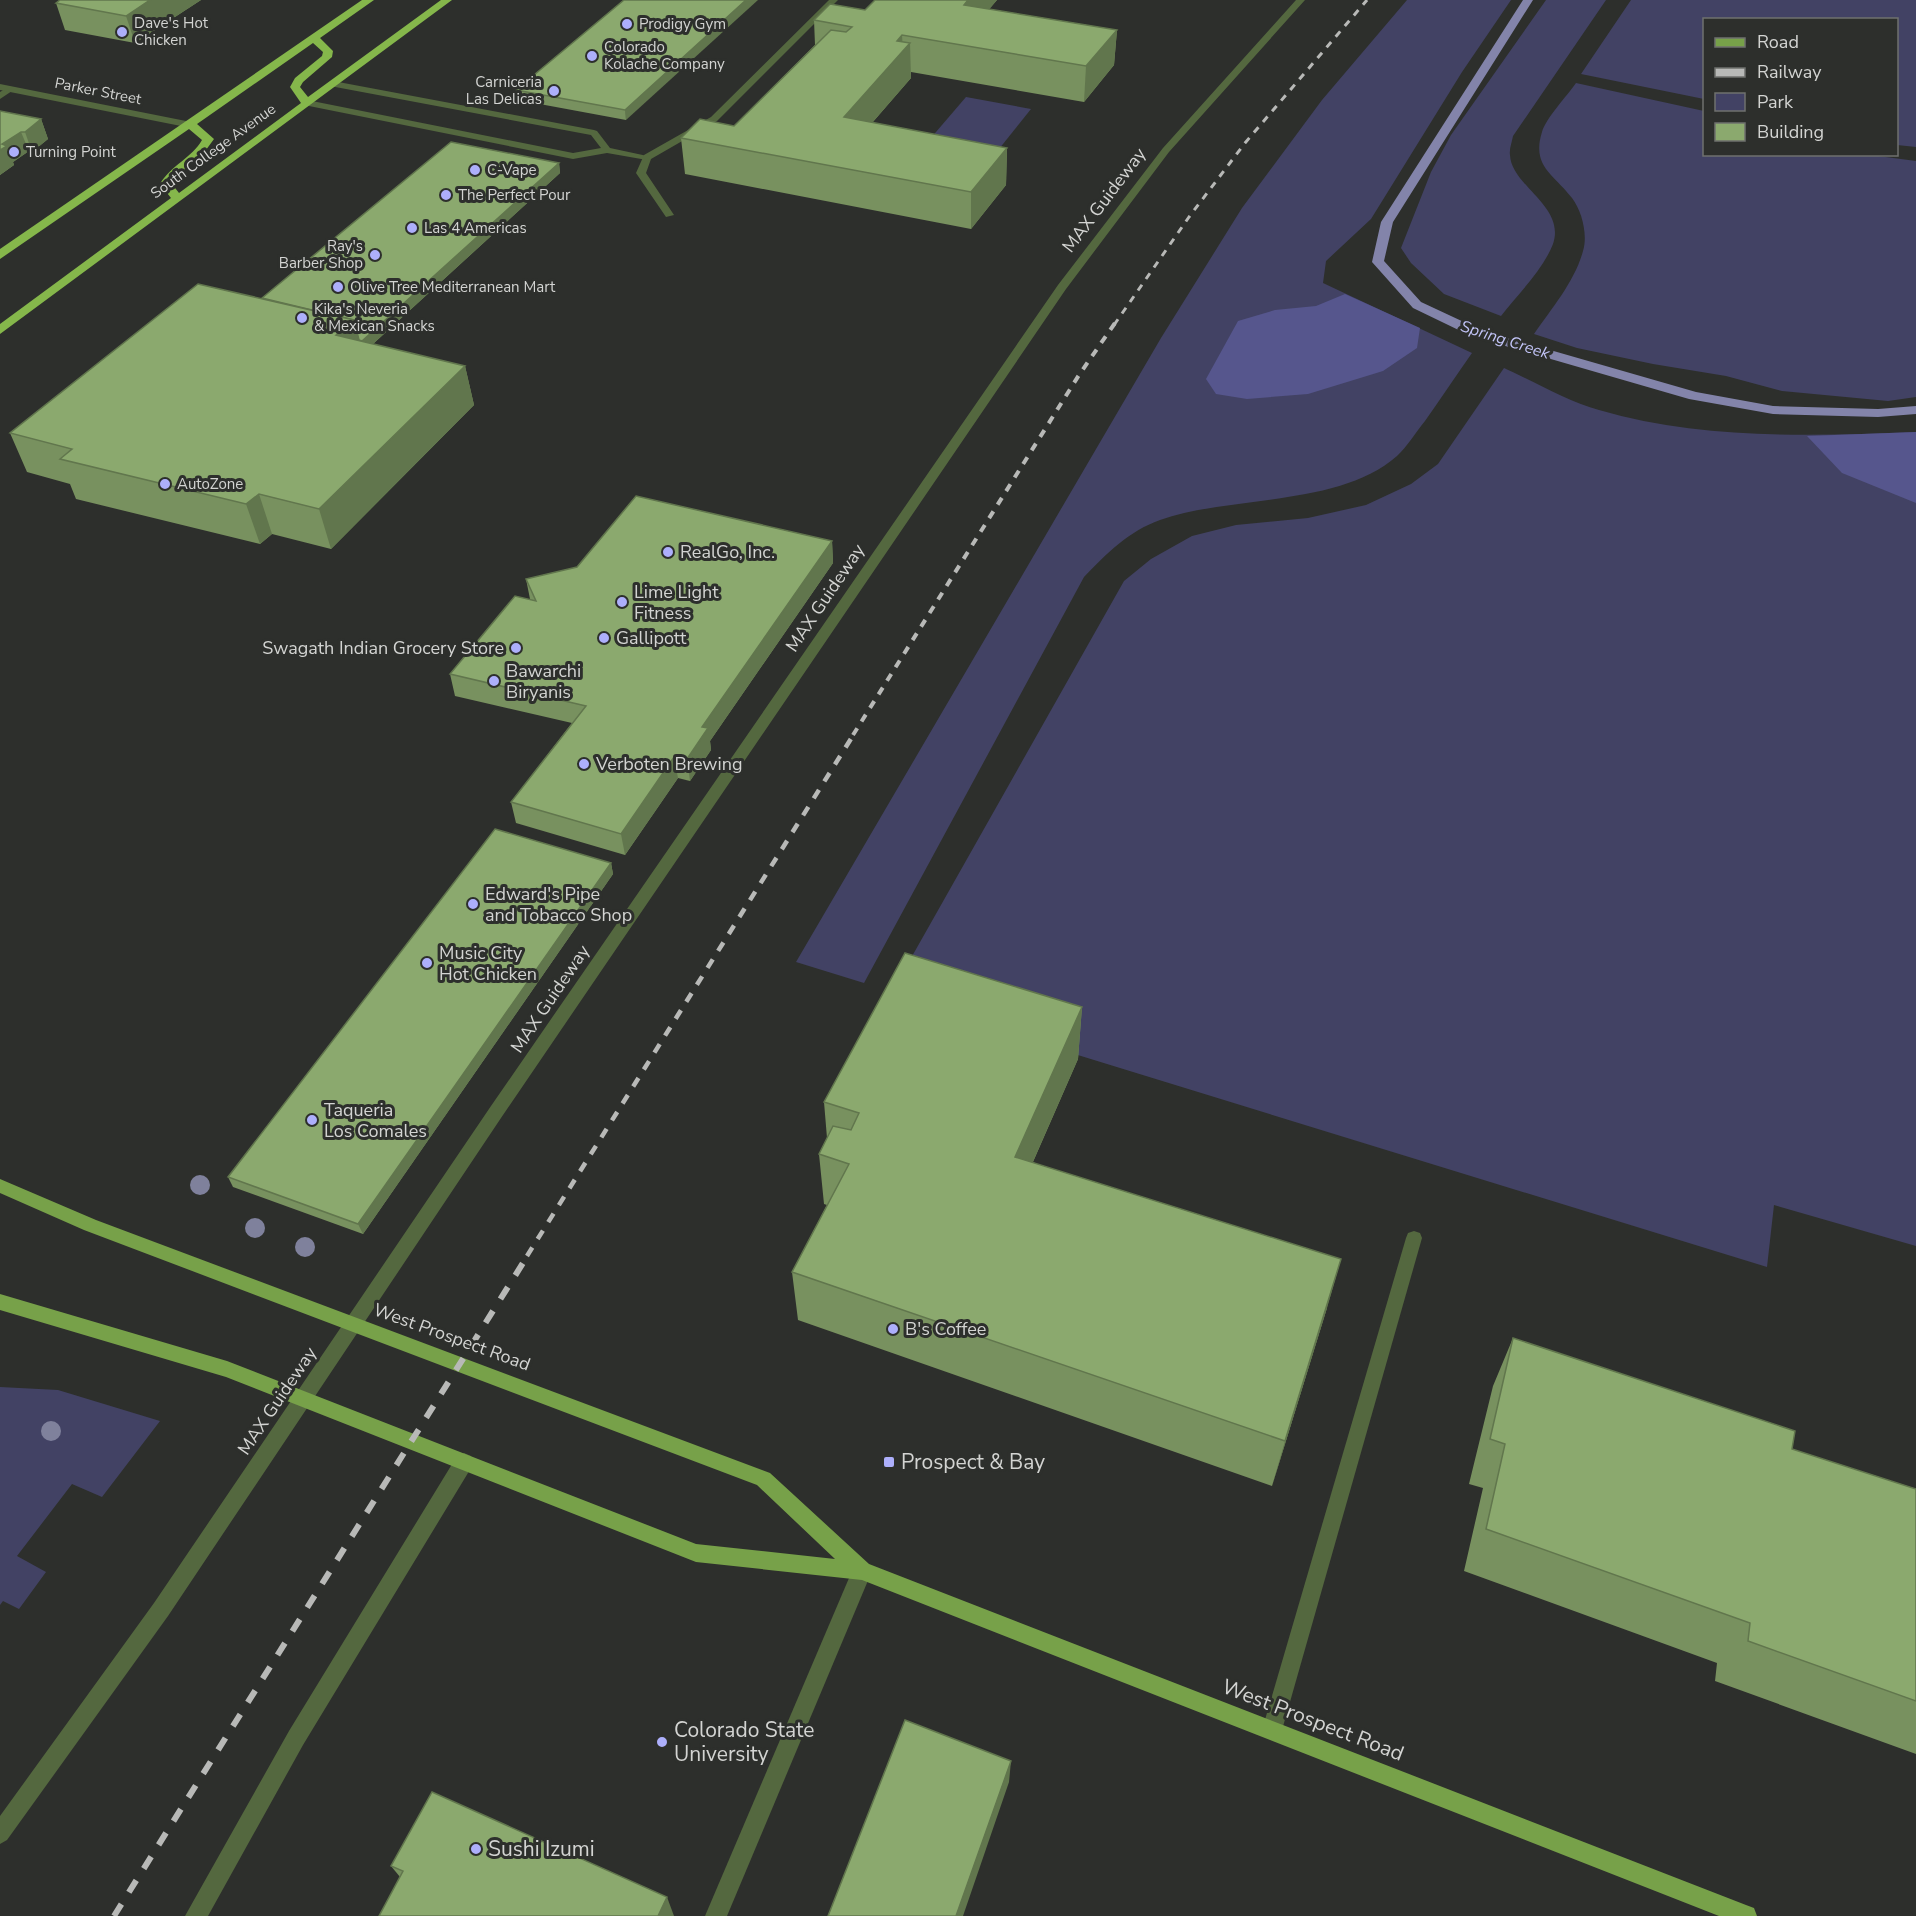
<svg xmlns="http://www.w3.org/2000/svg" width="1916" height="1916" font-family="'Nunito Sans',sans-serif">
	<style>
		.green { fill: #424264 }
		.forest { fill: #56568d }
		.lines { fill: none; stroke-linecap: round; stroke-linejoin: round }
		.stream { fill: #8384aa; fill-rule: evenodd }
		.lane { fill: #54683f; fill-rule: evenodd }
		.street { fill: #54683f; fill-rule: evenodd }
		.primary { fill: #77a149; fill-rule: evenodd }
		.highway { fill: #85b74b; fill-rule: evenodd }
		.rail-far3 { stroke: #b8b9b7; stroke-width: 3; stroke-dasharray: 7 7; stroke-linecap: butt }
		.rail-far2 { stroke: #b8b9b7; stroke-width: 4; stroke-dasharray: 8 8; stroke-linecap: butt }
		.rail-far1 { stroke: #b8b9b7; stroke-width: 4.5; stroke-dasharray: 10 10; stroke-linecap: butt }
		.rail { stroke: #b8b9b7; stroke-width: 6; stroke-dasharray: 14 14; stroke-linecap: butt }
		.tree { fill: #7f819c }
		.wall { fill: #78915f }
		.shaded-wall { fill: #61764d }
		.building { fill: #8ba96e; stroke: #61764d; stroke-width: 1.5 }
		.poi-dot { fill: #adaffb; stroke: #2d2f2c; stroke-width: 2 }
		.labels { text-anchor: middle; dominant-baseline: central; stroke-width: 6; stroke-linejoin: round; paint-order: stroke }
		.far-poi-label { font-size: 15px; fill: #d3d4d2; stroke: #2d2f2c; text-anchor: start }
		.far-street-label { font-size: 15px; fill: #d3d4d2; stroke: #2d2f2c }
		.far-water-label { font-size: 16px; font-style: italic; fill: #c2c4f7; stroke: #2d2f2c }
		.street-label { font-size: 18px; fill: #d3d4d2; stroke: #2d2f2c }
		.poi-label { font-size: 18px; fill: #d3d4d2; stroke: #2d2f2c; text-anchor: start }
		.near-poi-label { font-size: 21px; fill: #d3d4d2; stroke: #2d2f2c; text-anchor: start }
		.near-street-label { font-size: 21px; fill: #d3d4d2; stroke: #2d2f2c }
	</style>
	<rect width="100%" height="100%" fill="#2d2f2c"/>
	<g class="green">
		<path d="M1407 0H1511L1462 72 1371 219 1326 261 1323 283 1472 353C1456 376 1441 398 1425 421 1416 432 1407 447 1397 456 1339 507 1231 495 1160 520 1129 531 1106 554 1084 577L864 983 796 962 1161 338 1242 208 1322 100Z"/>
		<path d="M1546 0H1606L1513 136C1512 142 1509 149 1510 155 1511 186 1566 206 1553 244 1543 270 1518 294 1501 316L1444 294 1411 263 1401 248 1431 172 1451 135Z"/>
		<polygon points="1631,0 1916,0 1916,147 1897,145 1896,20 1704,20 1704,99 1581,74"/>
		<path d="M1576 83 1704 111V154H1863L1916 161V397L1888 401 1782 391 1726 376 1653 364 1577 348 1534 334C1552 308 1575 281 1583 251 1588 235 1582 211 1572 198 1555 175 1531 167 1542 132 1546 118 1567 96 1576 83Z"/>
		<polygon points="966,97 1031,109 991,159 924,146"/>
		<path d="M1504 368C1533 381 1569 402 1599 410 1702 440 1810 436 1916 432V1246L1774 1205 1767 1267 889 997 1124 581 1151 559 1192 536 1236 525 1308 518 1366 505 1411 484 1438 464Z"/>
		<polygon points="0,1387 58,1390 160,1421 102,1497 72,1484 17,1556 46,1572 19,1609 3,1601 0,1605"/>
	</g>
	<g class="forest">
		<polygon points="1345,294 1420,328 1417,348 1383,371 1308,394 1247,399 1216,394 1206,379 1238,321 1275,310 1316,306"/>
		<polygon points="1916,432 1916,503 1842,473 1807,436"/>
	</g>
	<g class="lines">
		<polygon class="stream" points="1523,0 1533,0 1393,222 1384,261 1421,302 1481,330 1696,392 1773,406 1878,409 1916,406 1916,414 1878,417 1773,414 1689,399 1471,336 1413,308 1372,262 1381,222"/>
		<g class="lane">
			<polygon points="1296,0 1305,0 1169,152 1066,289 503,1115 168,1616 7,1840 0,1844 0,1816 154,1603 491,1106 1058,285 1163,148"/>
			<polygon points="333,81 594,130 597,131 610,148 652,157 647,160 607,153 573,159 304,105 304,101 307,100 573,153 601,148 591,135 330,86 330,82"/>
			<polygon points="8,87 15,89 0,99 0,92"/>
			<polygon points="1414,1231 1420,1233 1422,1238 1282,1730 1279,1737 1272,1740 1265,1737 1262,1730 1406,1238 1408,1233"/>
			<polygon points="464,1453 471,1456 473,1462 471,1468 303,1745 208,1916 185,1916 289,1731 457,1456"/>
			<polygon points="862,1562 869,1564 872,1571 727,1916 705,1916 855,1564"/>
		</g>
		<g class="street">
			<polygon points="829,0 838,0 717,121 651,159 646,173 674,215 666,217 636,173 644,155 711,117"/>
			<polygon points="0,84 191,122 196,125 191,128 0,90"/>
		</g>
		<polygon class="primary" points="0,1179 96,1220 770,1473 869,1564 1746,1905 1754,1908 1757,1916 1719,1916 862,1580 696,1562 226,1377 0,1310 0,1294 227,1361 696,1544 835,1559 757,1485 84,1230 0,1193"/>
		<path class="highway" d="M362 0H374L320 38 333 51 332 57 303 82 300 87 308 97 441 0H452L0 334V324L171 198 160 184C171 165 192 158 202 140L189 129 0 259V249ZM313 43 323 52 322 56 295 78 290 87 301 103 179 193 172 184 175 178 203 154 214 139 197 124Z"/>
		<polyline class="rail-far3" points="1114,325 1189,217 1245,143 1367,0"/>
		<polyline class="rail-far2" points="853,735 1079,375 1115,323"/>
		<polyline class="rail-far1" points="527,1256 854,734"/>
		<polyline class="rail" points="114,1916 528,1255"/>
	</g>
	<g class="tree">
		<circle cx="200" cy="1185" r="10"/>
		<circle cx="255" cy="1228" r="10"/>
		<circle cx="305" cy="1247" r="10"/>
		<circle cx="51" cy="1431" r="10"/>
	</g>
	<g class="wall">
		<polygon points="201,0 135,43 65,30 56,3"/>
		<polygon points="624,0 626,120 518,100 516,90"/>
		<polygon points="875,0 997,0 989,9 1117,30 1114,65 1084,102 911,72 911,78 872,123 1007,148 1006,185 971,229 685,174 681,138 734,126 815,45 814,20 865,10"/>
		<polygon points="0,111 41,119 48,139 32,152 29,151 13,162 14,165 0,175"/>
		<polygon points="559,163 560,173 373,344 465,366 474,405 331,549 272,534 260,544 76,499 70,484 27,472 10,433 262,298"/>
		<polygon points="832,541 833,563 710,741 711,750 690,781 678,778 625,855 516,823 511,802 572,723 455,696 450,674 530,599 526,579"/>
		<polygon points="611,863 613,874 363,1234 233,1187 228,1177"/>
		<polygon points="1082,1007 1078,1059 1033,1162 1327,1308 1272,1486 798,1320 792,1272 827,1205 824,1204 819,1154 827,1138 824,1102"/>
		<polygon points="1513,1338 1792,1449 1916,1489 1916,1754 1715,1681 1717,1663 1464,1571 1483,1488 1469,1484 1493,1386"/>
		<polygon points="391,1866 675,1915 400,1877"/>
	</g>
	<g class="shaded-wall">
		<polygon points="150,0 201,0 135,43 126,16"/>
		<polygon points="746,0 758,0 626,120 625,110"/>
		<polygon points="968,0 997,0 964,40 964,5"/>
		<polygon points="1117,30 1114,65 1084,102 1086,66"/>
		<polygon points="902,35 903,51 910,43 911,78 845,154 844,117 897,41"/>
		<polygon points="41,119 48,139 32,152 25,132"/>
		<polygon points="21,132 29,151 13,162 14,165 0,175 0,150 2,144"/>
		<polygon points="1007,148 1006,185 971,229 971,192"/>
		<polygon points="559,163 560,173 363,353 336,335 354,320"/>
		<polygon points="465,366 474,405 331,549 319,509"/>
		<polygon points="259,494 272,534 260,544 246,504"/>
		<polygon points="832,541 833,563 710,741 711,750 690,781 687,759 702,727"/>
		<polygon points="674,757 678,778 625,855 621,834"/>
		<polygon points="611,863 613,874 363,1234 358,1224"/>
		<polygon points="1082,1007 1078,1059 1013,1207 1015,1157"/>
		<polygon points="1341,1259 1327,1308 1272,1486 1285,1441"/>
		<polygon points="1011,1761 1009,1782 963,1916 956,1916"/>
		<polygon points="667,1897 674,1916 658,1916"/>
	</g>
	<g class="building">
		<polygon points="60,0 150,0 126,16 56,3"/>
		<polygon points="624,0 746,0 625,110 516,90"/>
		<polygon points="875,0 968,0 964,5 1117,30 1086,66 902,35 897,41 910,43 844,117 1007,148 971,192 681,138 700,119 734,126 831,30 846,32 852,27 814,20 830,4 865,10"/>
		<polygon points="0,111 41,119 25,132 21,132 2,144 7,146 0,150"/>
		<polygon points="451,142 559,163 362,341 359,340 354,320 262,298"/>
		<polygon points="198,284 354,320 336,335 465,366 319,509 259,494 246,504 60,459 72,449 10,433"/>
		<polygon points="636,496 832,541 702,727 708,728 687,759 674,757 621,834 511,802 586,706 450,674 515,596 536,601 526,579 577,567"/>
		<polygon points="495,829 611,863 358,1224 228,1177"/>
		<polygon points="905,953 1082,1007 1015,1157 1341,1259 1285,1441 792,1272 849,1164 819,1154 833,1126 851,1130 859,1113 824,1102"/>
		<polygon points="1513,1338 1795,1431 1792,1449 1916,1489 1916,1701 1748,1641 1750,1623 1486,1529 1505,1444 1490,1439"/>
		<polygon points="905,1720 1011,1761 956,1916 828,1916"/>
		<polygon points="432,1792 667,1897 658,1916 379,1916 403,1871 391,1866"/>
	</g>
	<g class="poi-dot">
		<circle cx="627" cy="24" r="6"/>
		<circle cx="122" cy="32" r="6"/>
		<circle cx="592" cy="56" r="6"/>
		<circle cx="554" cy="91" r="6"/>
		<circle cx="14" cy="152" r="6"/>
		<circle cx="475" cy="170" r="6"/>
		<circle cx="446" cy="195" r="6"/>
		<circle cx="412" cy="228" r="6"/>
		<circle cx="375" cy="255" r="6"/>
		<circle cx="338" cy="287" r="6"/>
		<circle cx="302" cy="318" r="6"/>
		<circle cx="165" cy="484" r="6"/>
		<circle cx="668" cy="552" r="6"/>
		<circle cx="622" cy="602" r="6"/>
		<circle cx="604" cy="638" r="6"/>
		<circle cx="516" cy="648" r="6"/>
		<circle cx="494" cy="681" r="6"/>
		<circle cx="584" cy="764" r="6"/>
		<circle cx="473" cy="904" r="6"/>
		<circle cx="427" cy="963" r="6"/>
		<circle cx="312" cy="1120" r="6"/>
		<circle cx="893" cy="1329" r="6"/>
		<rect x="883" y="1456" width="12" height="12" rx="3"/>
		<circle cx="662" cy="1742" r="6"/>
		<circle cx="476" cy="1849" r="6"/>
	</g>
	<g class="labels">
		<g class="far-poi-label">
			<text x="134" y="23">Dave's Hot<tspan x="134" dy="17">Chicken</tspan></text>
			<text x="639" y="24">Prodigy Gym</text>
			<text x="604" y="47">Colorado<tspan x="604" dy="17">Kolache Company</tspan></text>
			<text x="542" y="82" text-anchor="end">Carniceria<tspan x="542" dy="17">Las Delicas</tspan></text>
			<text x="26" y="152">Turning Point</text>
			<text x="487" y="170">C-Vape</text>
			<text x="458" y="195">The Perfect Pour</text>
			<text x="424" y="228">Las 4 Americas</text>
			<text x="363" y="246" text-anchor="end">Ray's<tspan x="363" dy="17">Barber Shop</tspan></text>
			<text x="350" y="287">Olive Tree Mediterranean Mart</text>
			<text x="314" y="309">Kika's Neveria<tspan x="314" dy="17">&amp; Mexican Snacks</tspan></text>
			<text x="177" y="484">AutoZone</text>
		</g>
		<g class="far-street-label">
			<text transform="translate(98 91) rotate(11)">Parker Street</text>
			<text transform="translate(213 151) rotate(-36)">South College Avenue</text>
		</g>
		<g class="far-water-label">
			<text transform="translate(1505 340) rotate(18)">Spring Creek</text>
		</g>
		<g class="street-label">
			<text transform="translate(1104 200) rotate(-53)">MAX Guideway</text>
			<text transform="translate(825 598) rotate(-56)">MAX Guideway</text>
			<text transform="translate(550 999) rotate(-56)">MAX Guideway</text>
			<text transform="translate(452 1337) rotate(20)">West Prospect Road</text>
			<text transform="translate(277 1401) rotate(-56)">MAX Guideway</text>
		</g>
		<g class="poi-label">
			<text x="680" y="552">RealGo, Inc.</text>
			<text x="634" y="592">Lime Light<tspan x="634" dy="21">Fitness</tspan></text>
			<text x="616" y="638">Gallipott</text>
			<text x="504" y="648" text-anchor="end">Swagath Indian Grocery Store</text>
			<text x="506" y="671">Bawarchi<tspan x="506" dy="21">Biryanis</tspan></text>
			<text x="596" y="764">Verboten Brewing</text>
			<text x="485" y="894">Edward's Pipe<tspan x="485" dy="21">and Tobacco Shop</tspan></text>
			<text x="439" y="953">Music City<tspan x="439" dy="21">Hot Chicken</tspan></text>
			<text x="324" y="1110">Taqueria<tspan x="324" dy="21">Los Comales</tspan></text>
			<text x="905" y="1329">B's Coffee</text>
		</g>
		<g class="near-poi-label">
			<text x="901" y="1462">Prospect &amp; Bay</text>
			<text x="674" y="1730">Colorado State<tspan x="674" dy="24">University</tspan></text>
			<text x="488" y="1849">Sushi Izumi</text>
		</g>
		<g class="near-street-label">
			<text transform="translate(1313 1720) rotate(21)">West Prospect Road</text>
		</g>
	</g>
	<rect x="1703" y="18" width="195" height="138" fill="#2d2f2c" stroke="#6f716e" stroke-width="1.5"/>
	<rect x="1715" y="38" width="30" height="9" fill="#77a149" stroke="#6f716e" stroke-width="1.5"/>
	<text x="1757" y="48" font-size="18" fill="#d3d4d2">Road</text>
	<rect x="1715" y="68" width="30" height="9" fill="#b8b9b7" stroke="#6f716e" stroke-width="1.5"/>
	<text x="1757" y="78" font-size="18" fill="#d3d4d2">Railway</text>
	<rect x="1715" y="93" width="30" height="18" fill="#424264" stroke="#6f716e" stroke-width="1.5"/>
	<text x="1757" y="108" font-size="18" fill="#d3d4d2">Park</text>
	<rect x="1715" y="123" width="30" height="18" fill="#8ba96e" stroke="#6f716e" stroke-width="1.5"/>
	<text x="1757" y="138" font-size="18" fill="#d3d4d2">Building</text>
</svg>
